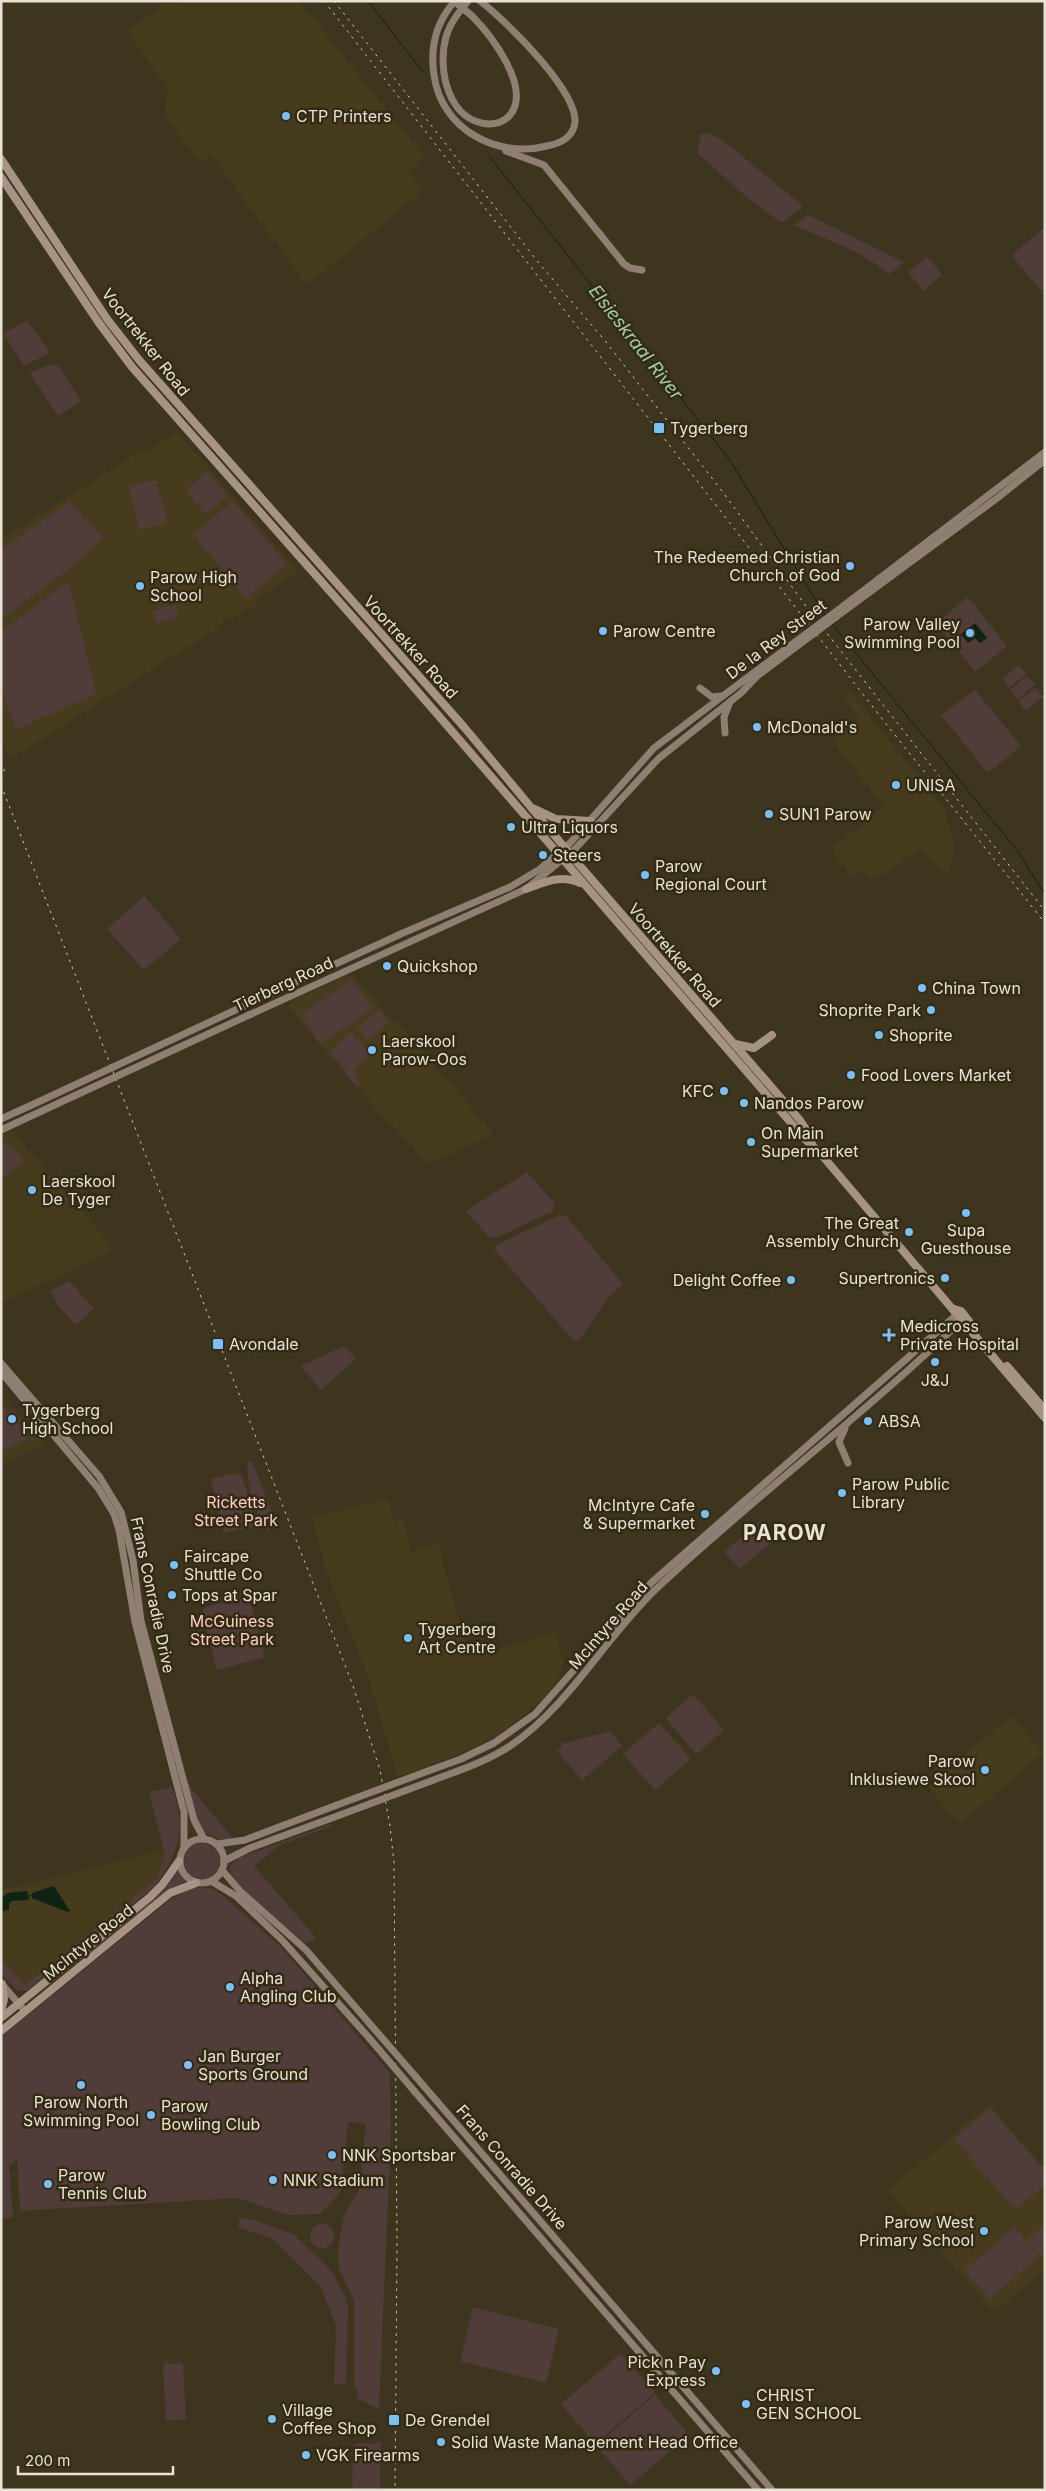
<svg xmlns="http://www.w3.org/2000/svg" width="1046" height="2491" font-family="Inter,sans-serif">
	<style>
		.built { fill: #463c1d }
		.green { fill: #503c39 }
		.water { fill: #0d2314 }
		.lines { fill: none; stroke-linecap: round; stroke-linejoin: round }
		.stream { stroke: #0d2314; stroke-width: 1 }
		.secondary { stroke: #8f7f73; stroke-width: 7 }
		.primary { stroke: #a79383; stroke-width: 8 }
		.rail { stroke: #cec9ba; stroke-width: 1; stroke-dasharray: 2.5 5; stroke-linecap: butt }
		.secondary-bridge { stroke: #8f7f73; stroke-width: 7 }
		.poi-dot { fill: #79bff8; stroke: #332b14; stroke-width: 2 }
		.labels { text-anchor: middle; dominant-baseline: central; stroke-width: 5; stroke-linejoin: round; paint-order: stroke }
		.poi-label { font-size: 16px; fill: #e7e2d4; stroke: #332b14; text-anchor: start }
		.street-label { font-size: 16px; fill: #e7e2d4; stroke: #332b14 }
		.park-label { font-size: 16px; fill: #fecec5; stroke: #332b14 }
		.water-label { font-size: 18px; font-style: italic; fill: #9eceab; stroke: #332b14 }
		.district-label { font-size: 21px; font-weight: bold; letter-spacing: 1px; fill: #e7e2d4; stroke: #332b14 }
	</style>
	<rect width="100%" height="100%" fill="#3d351e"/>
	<g class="built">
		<polygon points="183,1 299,1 425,157 408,171 424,190 307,285 211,155 200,163 163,113 169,90 127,32 163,4"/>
		<polygon points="177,432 299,573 258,598 257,604 232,619 230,617 217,626 218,628 10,759 1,735 1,539 142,450 148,451"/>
		<polygon points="849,691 945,810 954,843 953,860 948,875 920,847 884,876 882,874 870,878 863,869 852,877 833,853 835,851 833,848 884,806 832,741 859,718 843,697"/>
		<polygon points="347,975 353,976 393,1022 396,1021 494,1134 428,1165 395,1127 390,1125 288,1007 291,1001"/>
		<polygon points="8,1132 13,1132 111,1245 110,1252 1,1303 1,1135"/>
		<polygon points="1,1395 45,1444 1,1465"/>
		<polygon points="388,1499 394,1521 403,1519 412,1551 438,1544 467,1649 490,1643 493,1650 556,1633 564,1665 555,1685 542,1700 501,1733 467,1751 398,1777 370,1683 327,1573 312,1518"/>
		<polygon points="1011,1716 1043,1753 960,1824 928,1787"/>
		<polygon points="164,1850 165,1854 156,1880 26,1984 23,1984 1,1959 1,1889 54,1878"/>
		<polygon points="987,2106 991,2106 1045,2169 1045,2269 997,2310 991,2310 890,2193 890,2189"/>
	</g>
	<g class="green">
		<polygon points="707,133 720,138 803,206 782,223 742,193 698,154 700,135"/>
		<path d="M808 215 904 262 889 274C862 251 827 240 794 225Z"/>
		<polygon points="1043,229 1045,232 1045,288 1041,291 1013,257 1015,252"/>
		<polygon points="926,257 928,257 943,276 939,277 923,291 908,272"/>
		<polygon points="27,321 48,349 48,354 24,366 3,333"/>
		<polygon points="50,364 58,366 81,401 58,416 30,373"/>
		<polygon points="207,472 228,496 206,514 186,490"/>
		<polygon points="156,480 167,523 140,530 129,486"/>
		<polygon points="233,501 286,564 246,598 193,535"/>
		<polygon points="69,502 103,538 66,571 1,619 1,550"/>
		<polygon points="69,582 96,694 16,729 1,689 1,631"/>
		<polygon points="968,597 1007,646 975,672 936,623"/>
		<polygon points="176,605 179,617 156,623 153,611"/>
		<polygon points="1019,665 1026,674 1009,688 1002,679"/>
		<polygon points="1027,676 1035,685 1018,699 1010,690"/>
		<polygon points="1035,688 1043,697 1026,711 1018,702"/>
		<polygon points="975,690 1021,746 988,773 941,715"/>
		<polygon points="144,896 181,939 144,970 107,929"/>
		<polygon points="352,980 373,1009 321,1044 301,1015"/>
		<polygon points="379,1010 389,1022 368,1041 357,1028"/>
		<polygon points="351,1032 370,1054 353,1069 360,1085 356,1086 345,1073 347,1071 330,1051"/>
		<polygon points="8,1141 24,1160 4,1177 1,1174 1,1146"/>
		<polygon points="527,1172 555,1204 553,1211 496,1238 488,1236 466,1211"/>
		<polygon points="560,1215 566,1216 623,1284 607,1299 579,1341 573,1340 494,1249 496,1245"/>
		<polygon points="69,1281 94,1309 75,1325 57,1304 51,1291"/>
		<polygon points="344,1346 356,1359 321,1390 301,1366"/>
		<polygon points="1,1405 28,1438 1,1452"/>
		<path d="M252 1461 278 1527 267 1530C257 1520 244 1477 248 1462Z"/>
		<polygon points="235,1473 242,1476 256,1523 252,1527 224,1533 211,1479"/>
		<polygon points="761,1520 777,1538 739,1569 724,1552"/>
		<polygon points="244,1597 250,1601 265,1657 217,1670 202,1611 206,1607"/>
		<polygon points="693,1694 724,1730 698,1753 695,1753 667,1720 667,1717"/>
		<polygon points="659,1723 691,1759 655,1790 623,1754"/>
		<polygon points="611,1731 622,1746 582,1780 557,1751 562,1748 561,1744"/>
		<path d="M189 1782 193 1791 232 1837V1839C196 1842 195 1814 188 1786Z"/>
		<path d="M171 1787C175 1792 176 1800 177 1806 185 1836 173 1863 154 1887L28 1990 17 1991 1 1973V1959L23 1984H26L156 1880 165 1854 149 1792Z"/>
		<polygon points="331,1824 332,1826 280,1845 254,1866 316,1938 305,1944 241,1887 229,1870 231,1864 241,1857"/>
		<circle cx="202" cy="1861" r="18"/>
		<polygon points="177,1869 186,1881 168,1890 31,1999 154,1898"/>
		<polygon points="193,1888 210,1888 222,1895 280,1946 390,2073 391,2132 379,2409 357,2398 357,2388 354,2387 354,2301 339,2268 338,2251 343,2218 359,2190 366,2124 348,2122 341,2191 321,2214 288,2215 237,2198 20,2211 17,2159 9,2165 13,2218 1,2219 1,2037 172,1898"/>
		<polygon points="990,2108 1045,2171 1045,2185 1015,2210 954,2139"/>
		<polygon points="239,2218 254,2220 293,2234 325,2264 334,2276 345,2296 348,2308 346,2383 334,2385 336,2326 321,2287 271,2238 238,2227"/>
		<polygon points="1045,2224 1045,2260 1027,2240"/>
		<circle cx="322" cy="2236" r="12"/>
		<polygon points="1014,2227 1039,2256 990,2299 965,2270"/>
		<polygon points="473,2307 559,2329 546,2383 460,2361"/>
		<polygon points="621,2353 655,2393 595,2444 561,2404"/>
		<polygon points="166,2361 172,2364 183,2363 186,2419 166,2421 163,2367"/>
		<polygon points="655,2395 689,2435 630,2485 596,2445"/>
		<polygon points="381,2441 380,2490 352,2490 353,2446 356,2443 374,2444"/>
	</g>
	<g class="water">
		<polygon points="975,623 987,638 980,643 975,638 968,643 961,634"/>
		<polygon points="54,1886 70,1911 68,1912 32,1898 32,1893"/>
		<polygon points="27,1891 29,1900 12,1901 9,1904 9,1910 1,1911 1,1898 8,1893"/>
	</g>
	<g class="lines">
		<g class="stream">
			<polyline points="368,1 423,72"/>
			<polyline points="489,156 729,459 826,617"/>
			<polyline points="832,624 1019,853 1044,893"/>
			<polyline points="28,1896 32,1895"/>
		</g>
		<g class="secondary">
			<path d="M455 1C436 22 430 48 434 75 441 129 497 159 547 146 558 144 570 139 574 127 585 97 504 19 480 1"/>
			<path d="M468 1C459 12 450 23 446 37 437 69 448 122 489 124 497 124 505 121 510 115 532 88 491 35 472 16"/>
			<polyline points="506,151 544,165 624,264 630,268 642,270"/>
			<polyline points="834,613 1045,452"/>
			<polyline points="836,617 996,499 1045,460"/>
			<polyline points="700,688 712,697 721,696"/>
			<polyline points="725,733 724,717 730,702"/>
			<polyline points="244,1006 403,933 510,887 540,869 570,843 654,748 744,680"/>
			<polyline points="249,1015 526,889 575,849 658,759 741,693 757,676"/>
			<polyline points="1,1119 36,1103"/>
			<polyline points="1,1130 74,1096"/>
			<polyline points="1,1363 99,1476 121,1512 133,1560 141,1621 194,1820 204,1839"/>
			<polyline points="1,1372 98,1488 114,1514 119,1530 135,1622 184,1812 184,1847"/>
			<polyline points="845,1428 839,1442 848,1463"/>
			<polyline points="428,1771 461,1759 494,1743 535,1714 652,1582 961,1311"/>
			<path d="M431 1781C457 1771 486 1762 510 1746 570 1705 604 1639 656 1589 756 1495 867 1413 965 1317"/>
			<circle cx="202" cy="1861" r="22"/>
			<polyline points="217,1844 245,1840 337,1805"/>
			<polyline points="224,1861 250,1848 340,1815"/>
			<polyline points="222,1870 240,1891 306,1950 370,2024"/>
			<polyline points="211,1881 236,1896 282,1940 370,2039"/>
			<polyline points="1,1983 25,2011"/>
			<polyline points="416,2077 772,2490"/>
			<polyline points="415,2092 758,2490"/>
		</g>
		<g class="primary">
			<polyline points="1,159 107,319 139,360 464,727 575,860 799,1119 809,1134 812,1144"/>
			<polyline points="1,177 99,323 132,367 373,640 805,1139 820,1153 1045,1418"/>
			<polyline points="535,809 556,819 590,821"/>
			<path d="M526 889C545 882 561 874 580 883"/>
			<polyline points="735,1044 754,1048 772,1035"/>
			<polyline points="954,1309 961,1311 975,1329"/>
			<polyline points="1007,1366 1045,1410"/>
			<polyline points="1,2011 4,1999 2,1984"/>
			<polyline points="1,2018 150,1897 162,1885 179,1861"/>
			<polyline points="1,2031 170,1893 196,1883"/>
		</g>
		<g class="rail">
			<polyline points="324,1 883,720 1045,923"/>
			<polyline points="334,1 538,262 606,342 722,491 811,613 1045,911"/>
			<polyline points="1,762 6,775"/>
			<polyline points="1,785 352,1683 380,1770 390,1826 394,1863 397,2244 395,2490"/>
		</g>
		<g class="secondary-bridge">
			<polyline points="454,1 472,16"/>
			<polyline points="757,676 836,617"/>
			<polyline points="744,680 834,613"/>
			<polyline points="74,1096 249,1015"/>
			<polyline points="36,1103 244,1006"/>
			<polyline points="337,1805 428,1771"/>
			<polyline points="340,1815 431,1781"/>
			<polyline points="370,2024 416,2077"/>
			<polyline points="370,2039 415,2092"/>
		</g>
	</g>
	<g class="poi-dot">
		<circle cx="286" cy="116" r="5"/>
		<rect x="653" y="422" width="12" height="12" rx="2.5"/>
		<circle cx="850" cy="566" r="5"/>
		<circle cx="140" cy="586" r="5"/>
		<circle cx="603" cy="631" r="5"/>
		<circle cx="970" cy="633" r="5"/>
		<circle cx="757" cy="727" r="5"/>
		<circle cx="896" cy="785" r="5"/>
		<circle cx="769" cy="814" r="5"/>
		<circle cx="511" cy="827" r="5"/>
		<circle cx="543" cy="855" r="5"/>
		<circle cx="645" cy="875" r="5"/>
		<circle cx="387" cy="966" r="5"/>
		<circle cx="922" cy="988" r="5"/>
		<circle cx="931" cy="1010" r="5"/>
		<circle cx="879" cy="1035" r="5"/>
		<circle cx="372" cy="1050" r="5"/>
		<circle cx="851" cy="1075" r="5"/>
		<circle cx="724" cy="1091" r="5"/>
		<circle cx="744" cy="1103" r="5"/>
		<circle cx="751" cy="1142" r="5"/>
		<circle cx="32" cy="1190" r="5"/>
		<circle cx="966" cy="1213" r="5"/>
		<circle cx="909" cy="1232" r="5"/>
		<circle cx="945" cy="1278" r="5"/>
		<circle cx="791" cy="1280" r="5"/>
		<path d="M886.5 1327.5h5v5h5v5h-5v5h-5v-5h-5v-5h5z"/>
		<rect x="212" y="1338" width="12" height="12" rx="2.5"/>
		<circle cx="935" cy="1362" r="5"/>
		<circle cx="12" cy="1419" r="5"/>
		<circle cx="868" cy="1421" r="5"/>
		<circle cx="842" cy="1493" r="5"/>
		<circle cx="705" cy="1514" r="5"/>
		<circle cx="174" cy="1565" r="5"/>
		<circle cx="172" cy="1595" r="5"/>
		<circle cx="408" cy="1638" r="5"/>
		<circle cx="985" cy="1770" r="5"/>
		<circle cx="230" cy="1987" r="5"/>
		<circle cx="188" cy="2065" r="5"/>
		<circle cx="81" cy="2085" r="5"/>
		<circle cx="151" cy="2115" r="5"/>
		<circle cx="332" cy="2155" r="5"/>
		<circle cx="273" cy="2180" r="5"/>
		<circle cx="48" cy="2184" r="5"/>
		<circle cx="984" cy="2231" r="5"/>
		<circle cx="716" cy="2371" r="5"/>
		<circle cx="746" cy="2404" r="5"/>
		<circle cx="272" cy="2419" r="5"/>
		<rect x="388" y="2414" width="12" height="12" rx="2.5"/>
		<circle cx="441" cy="2442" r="5"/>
		<circle cx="306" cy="2455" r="5"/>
	</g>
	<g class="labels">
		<g class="poi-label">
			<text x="296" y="116">CTP Printers</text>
			<text x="670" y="428">Tygerberg</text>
			<text x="840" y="557" text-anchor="end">The Redeemed Christian<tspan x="840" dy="18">Church of God</tspan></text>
			<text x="150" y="577">Parow High<tspan x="150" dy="18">School</tspan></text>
			<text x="960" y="624" text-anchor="end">Parow Valley<tspan x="960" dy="18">Swimming Pool</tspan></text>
			<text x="613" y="631">Parow Centre</text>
			<text x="767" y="727">McDonald's</text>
			<text x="906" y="785">UNISA</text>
			<text x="779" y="814">SUN1 Parow</text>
			<text x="521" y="827">Ultra Liquors</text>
			<text x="553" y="855">Steers</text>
			<text x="655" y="866">Parow<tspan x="655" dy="18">Regional Court</tspan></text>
			<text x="397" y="966">Quickshop</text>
			<text x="932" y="988">China Town</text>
			<text x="921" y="1010" text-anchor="end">Shoprite Park</text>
			<text x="889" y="1035">Shoprite</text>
			<text x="382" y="1041">Laerskool<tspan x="382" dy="18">Parow-Oos</tspan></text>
			<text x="861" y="1075">Food Lovers Market</text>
			<text x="714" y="1091" text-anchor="end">KFC</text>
			<text x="754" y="1103">Nandos Parow</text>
			<text x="761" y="1133">On Main<tspan x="761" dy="18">Supermarket</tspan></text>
			<text x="42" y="1181">Laerskool<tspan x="42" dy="18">De Tyger</tspan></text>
			<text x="899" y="1223" text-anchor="end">The Great<tspan x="899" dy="18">Assembly Church</tspan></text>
			<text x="966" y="1230" text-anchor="middle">Supa<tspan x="966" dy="18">Guesthouse</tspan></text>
			<text x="935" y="1278" text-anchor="end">Supertronics</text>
			<text x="781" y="1280" text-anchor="end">Delight Coffee</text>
			<text x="900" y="1326">Medicross<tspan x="900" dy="18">Private Hospital</tspan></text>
			<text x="229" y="1344">Avondale</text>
			<text x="935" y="1380" text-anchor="middle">J&amp;J</text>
			<text x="22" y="1410">Tygerberg<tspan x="22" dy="18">High School</tspan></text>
			<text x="878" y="1421">ABSA</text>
			<text x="852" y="1484">Parow Public<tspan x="852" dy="18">Library</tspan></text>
			<text x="695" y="1505" text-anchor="end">McIntyre Cafe<tspan x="695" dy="18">&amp; Supermarket</tspan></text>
			<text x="184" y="1556">Faircape<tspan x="184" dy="18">Shuttle Co</tspan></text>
			<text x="182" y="1595">Tops at Spar</text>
			<text x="418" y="1629">Tygerberg<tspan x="418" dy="18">Art Centre</tspan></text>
			<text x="975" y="1761" text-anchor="end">Parow<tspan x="975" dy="18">Inklusiewe Skool</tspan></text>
			<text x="240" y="1978">Alpha<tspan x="240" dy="18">Angling Club</tspan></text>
			<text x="198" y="2056">Jan Burger<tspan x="198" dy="18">Sports Ground</tspan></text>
			<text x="81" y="2102" text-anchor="middle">Parow North<tspan x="81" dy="18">Swimming Pool</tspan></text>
			<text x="161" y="2106">Parow<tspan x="161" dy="18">Bowling Club</tspan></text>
			<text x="342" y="2155">NNK Sportsbar</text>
			<text x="58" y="2175">Parow<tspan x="58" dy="18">Tennis Club</tspan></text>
			<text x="283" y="2180">NNK Stadium</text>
			<text x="974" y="2222" text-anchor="end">Parow West<tspan x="974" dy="18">Primary School</tspan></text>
			<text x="706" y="2362" text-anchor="end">Pick n Pay<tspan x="706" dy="18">Express</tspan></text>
			<text x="756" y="2395">CHRIST<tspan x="756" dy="18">GEN SCHOOL</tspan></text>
			<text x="282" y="2410">Village<tspan x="282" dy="18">Coffee Shop</tspan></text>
			<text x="405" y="2420">De Grendel</text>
			<text x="451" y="2442">Solid Waste Management Head Office</text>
			<text x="316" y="2455">VGK Firearms</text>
		</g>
		<g class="street-label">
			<text transform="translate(146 342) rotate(52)">Voortrekker Road</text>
			<text transform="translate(776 639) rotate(-37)">De la Rey Street</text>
			<text transform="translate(411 647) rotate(48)">Voortrekker Road</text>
			<text transform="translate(675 955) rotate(49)">Voortrekker Road</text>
			<text transform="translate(283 984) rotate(-25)">Tierberg Road</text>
			<text transform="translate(153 1595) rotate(78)">Frans Conradie Drive</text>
			<text transform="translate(608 1625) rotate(-49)">McIntyre Road</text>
			<text transform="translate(88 1942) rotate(-39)">McIntyre Road</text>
			<text transform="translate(512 2167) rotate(49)">Frans Conradie Drive</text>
		</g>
		<g class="park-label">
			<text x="236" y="1502">Ricketts<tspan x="236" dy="18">Street Park</tspan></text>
			<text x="232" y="1621">McGuiness<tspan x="232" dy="18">Street Park</tspan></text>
		</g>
		<g class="water-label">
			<text transform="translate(636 342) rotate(52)">Elsieskraal River</text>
		</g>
		<g class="district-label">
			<text x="785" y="1532">PAROW</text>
		</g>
	</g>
	<rect width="1046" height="2491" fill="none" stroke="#e7e2d4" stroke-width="5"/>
	<path d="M18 2466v8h155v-8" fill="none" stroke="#e7e2d4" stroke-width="2.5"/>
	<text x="25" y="2466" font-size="15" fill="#e7e2d4" stroke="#332b14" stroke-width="4" paint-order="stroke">200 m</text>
</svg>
